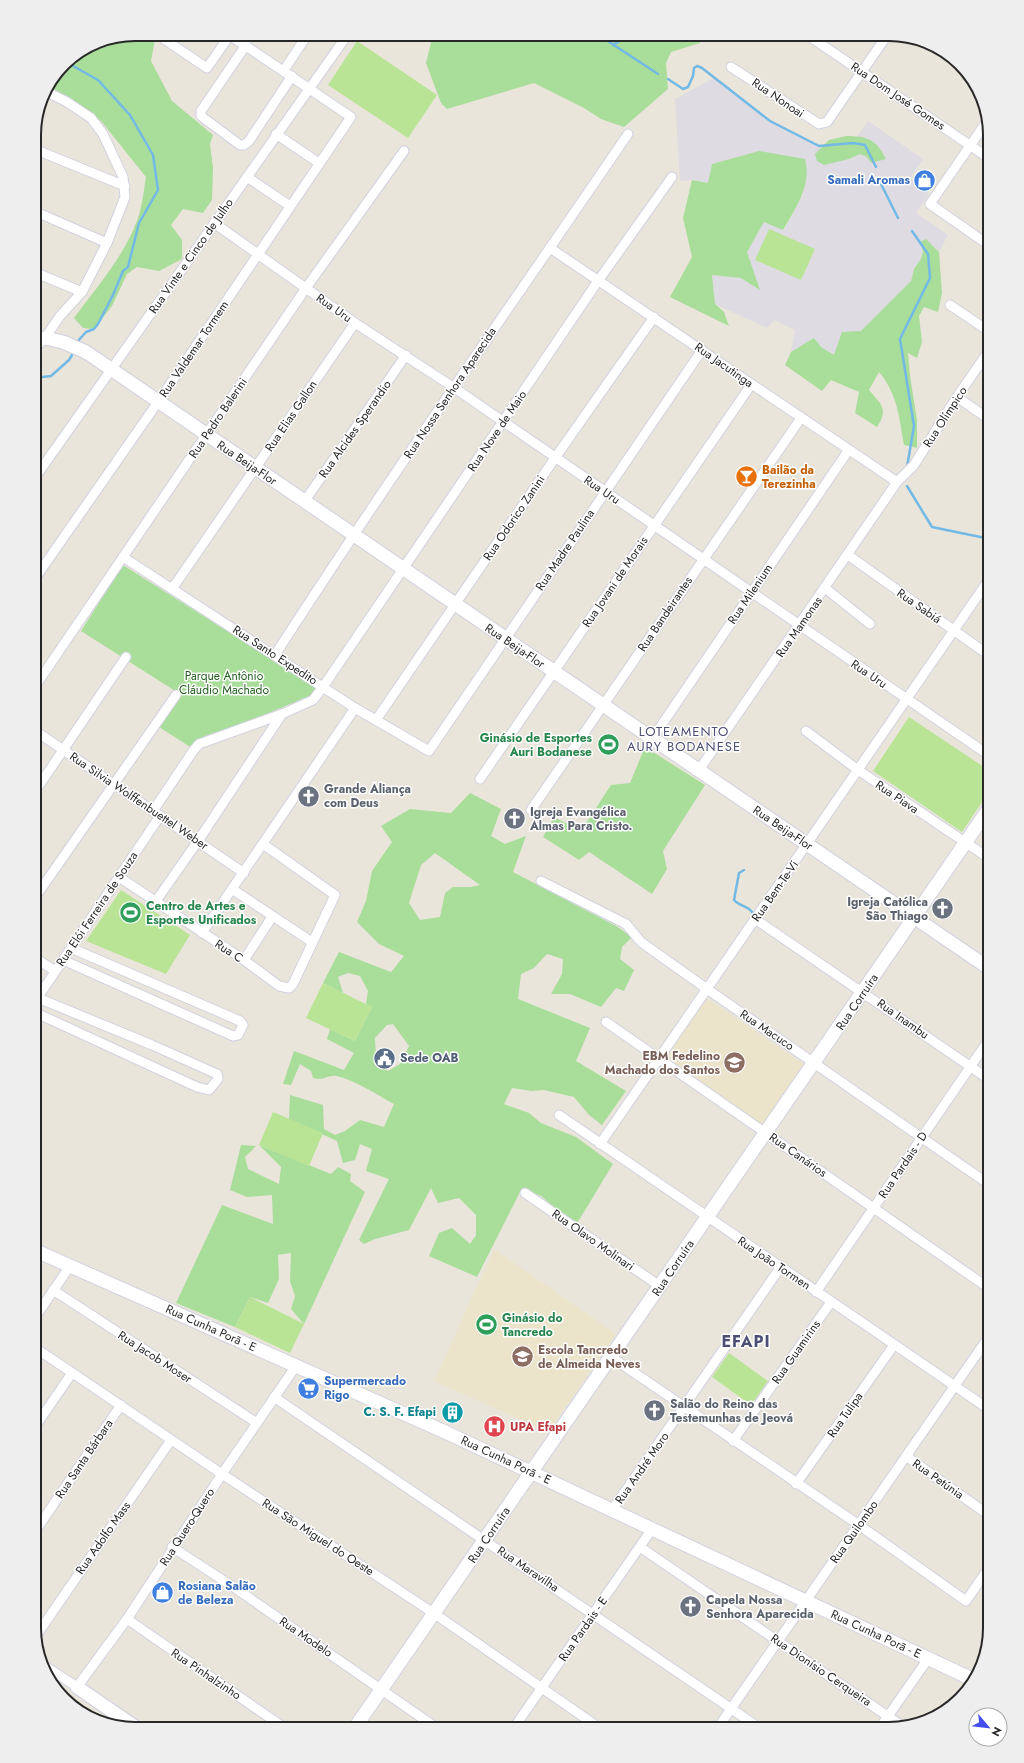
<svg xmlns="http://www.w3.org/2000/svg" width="1024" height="1763" font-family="Jost,sans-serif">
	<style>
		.industrial { fill: #dedbe2 }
		.education { fill: #ebe4ca }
		.green { fill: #a8dd9a; fill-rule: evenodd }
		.pitch { fill: #b9e496 }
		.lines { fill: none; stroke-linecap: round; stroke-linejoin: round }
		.stream { stroke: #73b9e6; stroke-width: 2.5 }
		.street-casing { stroke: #d0d1e0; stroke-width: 11 }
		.secondary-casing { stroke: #d0d1e0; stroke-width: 15 }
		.street { stroke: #fff; stroke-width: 9 }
		.secondary { stroke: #fff; stroke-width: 13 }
		.labels { text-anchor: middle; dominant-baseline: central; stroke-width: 3; stroke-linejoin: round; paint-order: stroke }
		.street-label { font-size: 12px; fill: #282828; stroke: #fff }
		.shop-label { font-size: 12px; font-weight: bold; fill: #366cbe; stroke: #fff; text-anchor: start }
		.food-label { font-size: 12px; font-weight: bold; fill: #c56008; stroke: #fff; text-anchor: start }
		.park-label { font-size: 12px; fill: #235f1e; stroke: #fff }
		.leisure-label { font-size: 12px; font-weight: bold; fill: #27864d; stroke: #fff; text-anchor: start }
		.worship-label { font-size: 12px; font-weight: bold; fill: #5b616d; stroke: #fff; text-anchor: start }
		.education-label { font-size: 12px; font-weight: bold; fill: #785e54; stroke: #fff; text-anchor: end }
		.service-label { font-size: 12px; font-weight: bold; fill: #4e5e75; stroke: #fff; text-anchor: start }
		.culture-label { font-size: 12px; font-weight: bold; fill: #0d838f; stroke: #fff; text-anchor: end }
		.health-label { font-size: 12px; font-weight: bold; fill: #be3a42; stroke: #fff; text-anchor: start }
		.neighbourhood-label { font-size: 13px; letter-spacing: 1px; fill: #4c4e75; stroke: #fff }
		.district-label { font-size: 16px; font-weight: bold; letter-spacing: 1px; fill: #4c4e75; stroke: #fff }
		.rim { fill: none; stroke: #282828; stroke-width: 2 }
	</style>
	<rect width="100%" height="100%" fill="#eae5da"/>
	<polygon class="industrial" points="714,78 770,121 819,146 853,143 868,121 923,159 910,178 929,194 916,213 948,235 939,252 932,244 923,251 921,259 914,269 911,281 861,331 834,355 821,347 814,338 791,352 795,330 774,320 767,328 715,304 712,275 741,278 759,289 746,252 764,222 784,230 804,193 731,159 712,164 708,183 692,180 680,181 675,99"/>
	<g class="education">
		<polygon points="706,998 806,1066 764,1128 664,1060"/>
		<polygon points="494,1249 616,1334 548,1432 434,1381"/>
	</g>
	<g class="green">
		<path d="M135 34H156L151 61 172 101 213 135 210 144 213 168 212 200 203 213 183 209 171 225 182 240V259L159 271 137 267 127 274 112 306 94 329 83 328 74 318C97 287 130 249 140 211 143 200 144 188 146 177L101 121 73 100 49 86 64 63 97 42Z"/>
		<polygon points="433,34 700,34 700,43 671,52 666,63 668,89 624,127 601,119 584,108 534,83 447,109 441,103 426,63"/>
		<path d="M846 136C867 136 876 139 886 159L871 163 867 157 860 154 849 159 824 165 817 161 815 154 829 140Z"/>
		<path d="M759 151 805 159C812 185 796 208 783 230L764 222 747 252 760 290 741 278 712 275 715 304 724 312 729 326 670 297 692 257 683 218 692 180 708 183 712 164Z"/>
		<path d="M926 239 939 252 942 293 938 312 924 307 919 316 922 342 917 358 908 353 910 376 917 420V448L904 445C899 417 898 395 879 372L869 390C881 404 889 409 877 427L855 413 859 392 831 380 822 391 785 365 791 352 814 338 821 347 834 355 842 332 861 331 911 281 914 269 921 259 923 251 920 242Z"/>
		<polygon points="123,565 318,689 314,694 194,744 192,748 159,727 180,694 81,631"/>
		<polygon points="645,747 705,785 663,851 667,869 652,894 589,852 579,860 543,837 554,817 581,831 611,785 630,783"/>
		<path d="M470 793 501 809 491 836 505 844 526 836 513 872 616 926 632 937 622 947 620 959 634 970 624 991 616 988 601 1007 570 994H551L562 974 563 959 547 954 534 968 521 974 518 999 590 1028 576 1061 626 1091 602 1125 589 1115 574 1097 544 1090 532 1091 512 1088 504 1104 529 1113 541 1123 576 1137 613 1164 576 1225 541 1196 522 1188 477 1277 429 1256 439 1233 452 1228 470 1244 476 1235V1215L459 1198 438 1203 431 1188 409 1230 375 1239 364 1244 359 1240 389 1179 366 1171 372 1149 360 1144 355 1160 343 1163 337 1141 289 1119 290 1095 323 1105 324 1129 335 1135 345 1131 360 1120 384 1127 394 1104C377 1095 357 1081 337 1076 329 1074 323 1081 313 1078L311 1071 300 1064 291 1085 283 1084 294 1051 344 1070 354 1053 327 1039 330 1029 355 1041 372 1007 366 1004 368 991 360 976 348 973 338 977 343 993 323 983 339 952 391 972 404 956 379 944 357 922 366 901 372 871 392 842 381 826 410 809 451 813ZM435 853 480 885 471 887H453L445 893 440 917 420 920 409 903 421 865ZM393 1024 409 1046 400 1064 388 1071 376 1057 375 1038 387 1025Z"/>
		<polygon points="241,1145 256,1146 245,1157 248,1169 279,1184 281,1167 259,1145 331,1174 338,1167 351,1174 350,1181 365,1192 304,1324 291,1309 295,1296 290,1281 291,1253 278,1255 279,1279 268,1303 250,1297 235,1327 176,1303 222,1205 273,1224 272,1195 247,1197 230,1190"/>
	</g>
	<g class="pitch">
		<polygon points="357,41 437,95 408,138 328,85"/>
		<polygon points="769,229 815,249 801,280 755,260"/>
		<polygon points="909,717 990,771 990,790 962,832 873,771"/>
		<polygon points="121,890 190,935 166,974 86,941"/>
		<polygon points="323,983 372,1007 355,1041 306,1018"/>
		<polygon points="273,1112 323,1133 309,1166 259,1145"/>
		<polygon points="250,1297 304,1324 290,1353 235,1327"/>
		<polygon points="729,1353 768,1381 751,1405 712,1377"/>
	</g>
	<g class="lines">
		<g class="stream">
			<polyline points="597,34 658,74"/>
			<polyline points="613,45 632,34"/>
			<polyline points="66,62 98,80 130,115 153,155 158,190 139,223 128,267 123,271 113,295 98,324 94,329 86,332 78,341"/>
			<polyline points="668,79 683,89 688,87 693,76 694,68 697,66 702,68 770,121 819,146 853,143 865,145 876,167"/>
			<polyline points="880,182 898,218"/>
			<polyline points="34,378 51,376 69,360 72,355"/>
			<polyline points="907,467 914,426 900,339 930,278 928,254 912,231"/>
			<polyline points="907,486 932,527 990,539"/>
			<path d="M744 870 739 873 734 900C739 906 748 906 752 912"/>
		</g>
		<defs>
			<g id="street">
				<polyline points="163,34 164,39 207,68 230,35"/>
				<polyline points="806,34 990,159"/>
				<polyline points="246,45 201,111 201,116 205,119 240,145 244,145 249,141 292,76"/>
				<polyline points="731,67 819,124 827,122 888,34"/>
				<polyline points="284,70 308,34"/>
				<polyline points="987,121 930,204 990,246"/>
				<polyline points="276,134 319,163"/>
				<polyline points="34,149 125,186"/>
				<polyline points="247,177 290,206"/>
				<polyline points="34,211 107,243"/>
				<polyline points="214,223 355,323 453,387 990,756"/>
				<polyline points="550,248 897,482"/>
				<polyline points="34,272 82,292"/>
				<polyline points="950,305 990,332"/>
				<polyline points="34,334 45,338"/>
				<polyline points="34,349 45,338 60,316 82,292 107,243 125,197 123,177 103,134 91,118 67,102 45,91"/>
				<polyline points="957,397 990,420"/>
				<polyline points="34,479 348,34"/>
				<polyline points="304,502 406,355"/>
				<polyline points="848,555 990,656"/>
				<polyline points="123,557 355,708 429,751 702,350"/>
				<polyline points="34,580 158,402 351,117 228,34"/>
				<polyline points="825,588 870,624"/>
				<polyline points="172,589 355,323"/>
				<path d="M275 655C389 478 510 307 628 134"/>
				<polyline points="34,688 306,288 404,151"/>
				<polyline points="376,720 555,458 654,317"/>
				<polyline points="34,730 244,873"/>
				<polyline points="806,731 858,770 990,859"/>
				<polyline points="652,739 848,451"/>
				<polyline points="699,770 897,482 914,465 957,397 990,349"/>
				<polyline points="480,779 751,385"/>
				<polyline points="34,793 126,657"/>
				<polyline points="531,810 801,418"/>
				<polyline points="153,811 193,751 199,744 282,714 313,700 323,687 598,281 672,177"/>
				<polyline points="119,877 244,960 279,986 289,988 293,984 335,895 263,844"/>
				<polyline points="541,881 626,924 641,942 707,989 990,1185"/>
				<polyline points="232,889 312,942"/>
				<polyline points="34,899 176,695"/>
				<polyline points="156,901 198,841 282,714"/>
				<polyline points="755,919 990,1080"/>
				<polyline points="202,933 355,708"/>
				<polyline points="34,957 55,971"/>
				<polyline points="63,960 233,1036 238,1035 243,1025 240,1021 71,948"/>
				<polyline points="244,960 272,917"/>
				<polyline points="34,1003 160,816"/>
				<polyline points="34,1012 197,1087 209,1090 218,1079 217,1074 152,1045 38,998"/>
				<polyline points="606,1022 990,1289"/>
				<polyline points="559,1115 990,1410"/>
				<polyline points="600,1144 990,578"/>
				<polyline points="525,1193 661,1287"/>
				<polyline points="53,1290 257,1423"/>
				<polyline points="816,1292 990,1038"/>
				<polyline points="34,1319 70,1266"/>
				<polyline points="34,1347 222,1474 435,1614 601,1729"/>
				<polyline points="611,1357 859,1525 966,1601 990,1566"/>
				<polyline points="274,1397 761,1729"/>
				<polyline points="34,1428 72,1373"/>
				<polyline points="733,1441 831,1302"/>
				<polyline points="906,1456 990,1516"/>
				<polyline points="796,1484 894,1345"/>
				<polyline points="612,1510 780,1268"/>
				<polyline points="34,1533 121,1405"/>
				<polyline points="172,1547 235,1588 438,1729"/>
				<polyline points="640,1547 902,1726"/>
				<polyline points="127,1619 286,1729"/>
				<polyline points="36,1636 171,1440"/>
				<polyline points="42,1664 77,1687 127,1619 222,1474 296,1366"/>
				<polyline points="513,1729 652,1529"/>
				<polyline points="717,1729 990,1335"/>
				<polyline points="879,1729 928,1659"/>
			</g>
			<g id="secondary">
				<polyline points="45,338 63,342 86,352 990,969"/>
				<polyline points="34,1250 443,1431 974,1680"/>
				<polyline points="77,1687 138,1729"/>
				<polyline points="354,1729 990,807"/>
			</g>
		</defs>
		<use href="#street" class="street-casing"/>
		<use href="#secondary" class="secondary-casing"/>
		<use href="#street" class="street"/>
		<use href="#secondary" class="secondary"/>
	</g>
	<defs>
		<symbol id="shop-disc" viewBox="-11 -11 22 22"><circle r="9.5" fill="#3f7fe0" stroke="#fff"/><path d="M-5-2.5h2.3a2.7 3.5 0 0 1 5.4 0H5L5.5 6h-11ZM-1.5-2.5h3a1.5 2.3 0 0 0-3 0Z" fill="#fff"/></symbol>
		<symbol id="bar-disc" viewBox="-11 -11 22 22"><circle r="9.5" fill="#e8710a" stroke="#fff"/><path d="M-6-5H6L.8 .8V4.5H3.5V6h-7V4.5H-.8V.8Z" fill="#fff"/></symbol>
		<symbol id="stadium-disc" viewBox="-11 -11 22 22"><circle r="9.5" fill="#2e9e5b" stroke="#fff"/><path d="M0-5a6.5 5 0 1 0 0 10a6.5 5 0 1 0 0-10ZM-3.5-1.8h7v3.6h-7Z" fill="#fff"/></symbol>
		<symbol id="church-disc" viewBox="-11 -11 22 22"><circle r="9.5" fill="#6b7280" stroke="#fff"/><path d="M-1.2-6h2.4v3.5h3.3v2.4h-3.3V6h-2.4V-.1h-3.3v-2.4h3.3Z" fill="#fff"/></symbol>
		<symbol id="civic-disc" viewBox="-11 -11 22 22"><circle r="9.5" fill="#5c6f8a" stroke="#fff"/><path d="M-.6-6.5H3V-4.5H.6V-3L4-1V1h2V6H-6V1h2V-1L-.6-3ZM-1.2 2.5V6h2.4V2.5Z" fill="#fff"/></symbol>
		<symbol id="school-disc" viewBox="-11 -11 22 22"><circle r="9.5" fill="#8d6e63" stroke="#fff"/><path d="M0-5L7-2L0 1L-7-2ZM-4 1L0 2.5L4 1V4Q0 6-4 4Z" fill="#fff"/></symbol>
		<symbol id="supermarket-disc" viewBox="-11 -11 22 22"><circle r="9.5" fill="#3f7fe0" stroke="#fff"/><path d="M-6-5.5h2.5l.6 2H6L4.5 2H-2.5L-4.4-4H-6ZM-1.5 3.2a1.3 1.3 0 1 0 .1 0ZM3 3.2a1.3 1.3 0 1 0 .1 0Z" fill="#fff"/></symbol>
		<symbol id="building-disc" viewBox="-11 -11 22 22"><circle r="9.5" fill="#0f9aa8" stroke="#fff"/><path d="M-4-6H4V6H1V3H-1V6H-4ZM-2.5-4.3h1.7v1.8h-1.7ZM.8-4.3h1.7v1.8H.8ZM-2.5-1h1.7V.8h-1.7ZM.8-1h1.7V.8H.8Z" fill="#fff"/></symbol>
		<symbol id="hospital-disc" viewBox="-11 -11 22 22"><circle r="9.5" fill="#e0444e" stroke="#fff"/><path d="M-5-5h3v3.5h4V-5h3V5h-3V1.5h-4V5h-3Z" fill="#fff"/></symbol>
	</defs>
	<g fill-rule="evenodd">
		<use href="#shop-disc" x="912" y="168" width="25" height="25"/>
		<use href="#bar-disc" x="734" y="464" width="25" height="25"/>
		<use href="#stadium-disc" x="596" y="732" width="25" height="25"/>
		<use href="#church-disc" x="296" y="784" width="25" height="25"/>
		<use href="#church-disc" x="502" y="806" width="25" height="25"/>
		<use href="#church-disc" x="930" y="896" width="25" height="25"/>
		<use href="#stadium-disc" x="118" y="900" width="25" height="25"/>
		<use href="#civic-disc" x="372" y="1046" width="25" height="25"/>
		<use href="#school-disc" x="722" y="1050" width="25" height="25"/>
		<use href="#stadium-disc" x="474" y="1312" width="25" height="25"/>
		<use href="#school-disc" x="510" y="1344" width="25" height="25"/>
		<use href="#supermarket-disc" x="296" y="1376" width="25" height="25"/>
		<use href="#church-disc" x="642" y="1398" width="25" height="25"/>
		<use href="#building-disc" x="440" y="1400" width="25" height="25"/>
		<use href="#hospital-disc" x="482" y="1414" width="25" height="25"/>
		<use href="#shop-disc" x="150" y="1580" width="25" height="25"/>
		<use href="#church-disc" x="678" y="1594" width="25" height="25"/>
	</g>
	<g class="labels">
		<g class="street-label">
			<text transform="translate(898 96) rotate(34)">Rua Dom José Gomes</text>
			<text transform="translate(778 98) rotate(34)">Rua Nonoai</text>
			<text transform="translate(191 256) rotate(-55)">Rua Vinte e Cinco de Julho</text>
			<text transform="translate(334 308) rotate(35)">Rua Uru</text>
			<text transform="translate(194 349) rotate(-56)">Rua Valdemar Tormem</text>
			<text transform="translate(724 365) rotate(35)">Rua Jacutinga</text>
			<text transform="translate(450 393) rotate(-56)">Rua Nossa Senhora Aparecida</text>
			<text transform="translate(291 416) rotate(-56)">Rua Elias Gallon</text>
			<text transform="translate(945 417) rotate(-57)">Rua Olímpico</text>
			<text transform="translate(218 418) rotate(-56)">Rua Pedro Balerini</text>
			<text transform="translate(355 429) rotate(-55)">Rua Alcides Sperandio</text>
			<text transform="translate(497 431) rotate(-56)">Rua Nove de Maio</text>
			<text transform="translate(247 463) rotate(34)">Rua Beija-Flor</text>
			<text transform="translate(602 490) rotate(34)">Rua Uru</text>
			<text transform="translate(514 518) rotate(-56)">Rua Odorico Zanini</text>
			<text transform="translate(565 550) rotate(-56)">Rua Madre Paulina</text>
			<text transform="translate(615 582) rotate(-56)">Rua Jovani de Morais</text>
			<text transform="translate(750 594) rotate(-56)">Rua Milenium</text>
			<text transform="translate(919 606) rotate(35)">Rua Sabiá</text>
			<text transform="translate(665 614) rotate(-56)">Rua Bandeirantes</text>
			<text transform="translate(799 627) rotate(-55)">Rua Mamonas</text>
			<text transform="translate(515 646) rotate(34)">Rua Beija-Flor</text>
			<text transform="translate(275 655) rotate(33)">Rua Santo Expedito</text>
			<text transform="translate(869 674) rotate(34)">Rua Uru</text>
			<text transform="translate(897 797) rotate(34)">Rua Piava</text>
			<text transform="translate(139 801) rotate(34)">Rua Silvia Wolffenbuettel Weber</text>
			<text transform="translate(783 828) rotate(34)">Rua Beija-Flor</text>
			<text transform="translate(775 891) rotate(-55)">Rua Bem-Te-Vi</text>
			<text transform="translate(97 909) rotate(-56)">Rua Elói Ferreira de Souza</text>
			<text transform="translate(229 951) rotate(33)">Rua C</text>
			<text transform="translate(857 1002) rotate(-56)">Rua Corruíra</text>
			<text transform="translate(903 1019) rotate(35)">Rua Inambu</text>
			<text transform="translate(767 1030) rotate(34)">Rua Macuco</text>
			<text transform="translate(798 1155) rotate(35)">Rua Canários</text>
			<text transform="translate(903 1165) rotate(-56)">Rua Pardais - D</text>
			<text transform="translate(593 1240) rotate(35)">Rua Olavo Molinari</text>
			<text transform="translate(774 1263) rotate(34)">Rua João Tormen</text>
			<text transform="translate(673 1268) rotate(-56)">Rua Corruíra</text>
			<text transform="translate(211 1328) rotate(24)">Rua Cunha Porã - E</text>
			<text transform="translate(796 1352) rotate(-55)">Rua Guamirins</text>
			<text transform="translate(155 1357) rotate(33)">Rua Jacob Moser</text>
			<text transform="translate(845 1415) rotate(-55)">Rua Tulipa</text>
			<text transform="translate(84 1459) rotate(-56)">Rua Santa Bárbara</text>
			<text transform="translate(506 1460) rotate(25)">Rua Cunha Porã - E</text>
			<text transform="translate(642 1468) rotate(-55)">Rua André Moro</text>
			<text transform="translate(938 1479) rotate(35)">Rua Petúnia</text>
			<text transform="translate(187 1527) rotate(-57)">Rua Quero-Quero</text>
			<text transform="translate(854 1532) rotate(-55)">Rua Quilombo</text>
			<text transform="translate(489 1535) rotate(-56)">Rua Corruíra</text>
			<text transform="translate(318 1537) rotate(33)">Rua São Miguel do Oeste</text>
			<text transform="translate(103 1538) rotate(-55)">Rua Adolfo Mass</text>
			<text transform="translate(528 1569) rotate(34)">Rua Maravilha</text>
			<text transform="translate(583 1629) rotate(-55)">Rua Pardais - E</text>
			<text transform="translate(876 1634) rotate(25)">Rua Cunha Porã - E</text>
			<text transform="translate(306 1637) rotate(34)">Rua Modelo</text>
			<text transform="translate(821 1670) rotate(34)">Rua Dionísio Cerqueira</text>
			<text transform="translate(206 1674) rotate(34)">Rua Pinhalzinho</text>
		</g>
		<g class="shop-label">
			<text x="910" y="180" text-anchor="end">Samali Aromas</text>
			<text x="324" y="1381">Supermercado<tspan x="324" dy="14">Rigo</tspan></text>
			<text x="178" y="1586">Rosiana Salão<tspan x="178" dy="14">de Beleza</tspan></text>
		</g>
		<g class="food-label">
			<text x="762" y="470">Bailão da<tspan x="762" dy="14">Terezinha</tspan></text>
		</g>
		<g class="park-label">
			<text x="224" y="676">Parque Antônio<tspan x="224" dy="14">Cláudio Machado</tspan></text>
		</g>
		<g class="leisure-label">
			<text x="592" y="738" text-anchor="end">Ginásio de Esportes<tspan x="592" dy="14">Auri Bodanese</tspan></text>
			<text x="146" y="906">Centro de Artes e<tspan x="146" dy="14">Esportes Unificados</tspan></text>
			<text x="502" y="1318">Ginásio do<tspan x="502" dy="14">Tancredo</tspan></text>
		</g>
		<g class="worship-label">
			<text x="324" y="789">Grande Aliança<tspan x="324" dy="14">com Deus</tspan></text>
			<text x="530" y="812">Igreja Evangélica<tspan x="530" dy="14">Almas Para Cristo.</tspan></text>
			<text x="928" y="902" text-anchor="end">Igreja Católica<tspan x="928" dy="14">São Thiago</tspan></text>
			<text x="670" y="1404">Salão do Reino das<tspan x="670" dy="14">Testemunhas de Jeová</tspan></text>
			<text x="706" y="1600">Capela Nossa<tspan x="706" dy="14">Senhora Aparecida</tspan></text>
		</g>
		<g class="education-label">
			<text x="720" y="1056">EBM Fedelino<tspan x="720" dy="14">Machado dos Santos</tspan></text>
			<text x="538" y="1350" text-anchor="start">Escola Tancredo<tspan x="538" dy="14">de Almeida Neves</tspan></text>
		</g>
		<g class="service-label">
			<text x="400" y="1058">Sede OAB</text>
		</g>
		<g class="culture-label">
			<text x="436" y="1412">C. S. F. Efapi</text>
		</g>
		<g class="health-label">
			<text x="510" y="1427">UPA Efapi</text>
		</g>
		<g class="neighbourhood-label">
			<text x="684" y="731">LOTEAMENTO<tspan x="684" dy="15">AURY BODANESE</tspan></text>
		</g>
		<g class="district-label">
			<text x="746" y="1341">EFAPI</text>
		</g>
	</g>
	<path d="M0 0H1024V1763H0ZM135 41H889A94 94 0 0 1 983 135V1628A94 94 0 0 1 889 1722H135A94 94 0 0 1 41 1628V135A94 94 0 0 1 135 41Z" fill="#eee" fill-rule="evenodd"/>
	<path class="rim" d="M135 41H889A94 94 0 0 1 983 135V1628A94 94 0 0 1 889 1722H135A94 94 0 0 1 41 1628V135A94 94 0 0 1 135 41Z"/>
	<g transform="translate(988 1727) rotate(118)"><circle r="19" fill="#ffffff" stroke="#a9a9a9"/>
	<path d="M0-3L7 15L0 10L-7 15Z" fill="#444ded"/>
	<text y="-6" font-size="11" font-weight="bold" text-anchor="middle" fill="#282828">N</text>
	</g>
</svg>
